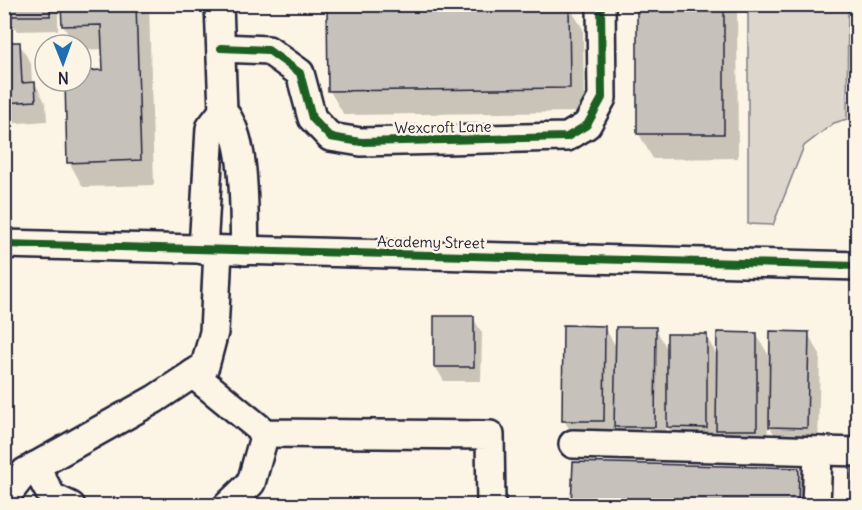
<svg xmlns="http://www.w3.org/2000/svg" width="862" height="510" font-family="Delius,sans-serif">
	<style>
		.green { fill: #dcd6cc; stroke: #7f7c84; stroke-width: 1.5 }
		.shadow { fill: #0003 }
		.building { fill: #c6c1bb; stroke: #22223b; stroke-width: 1.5 }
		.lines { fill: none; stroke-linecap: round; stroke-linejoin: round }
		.minor-casing { stroke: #22223b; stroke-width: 32 }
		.minor { stroke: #fcf5e5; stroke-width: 27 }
		.cycleway-casing { stroke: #fcf5e5; stroke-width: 11 }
		.cycleway { stroke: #1b5e20; stroke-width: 8 }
		.labels { text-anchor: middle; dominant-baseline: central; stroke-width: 5; stroke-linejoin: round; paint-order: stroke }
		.street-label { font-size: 15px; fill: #22223b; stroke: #fcf5e5 }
	</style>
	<rect width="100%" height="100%" fill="#fcf5e5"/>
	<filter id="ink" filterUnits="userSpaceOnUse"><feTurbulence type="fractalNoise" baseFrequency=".0167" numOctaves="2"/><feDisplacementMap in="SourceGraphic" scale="12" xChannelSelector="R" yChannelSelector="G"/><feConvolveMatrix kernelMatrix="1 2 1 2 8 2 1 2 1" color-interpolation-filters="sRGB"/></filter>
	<g filter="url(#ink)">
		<polygon class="green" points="748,5 848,5 847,119 834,123 804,146 773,225 748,224"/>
		<g class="shadow">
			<polygon points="8,4 58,4 58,30 17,31 8,16"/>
			<polygon points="63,4 149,4 154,185 83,187 69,162 67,81 81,81 81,72 104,72 103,49 81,50 81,45 74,45 63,25"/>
			<polygon points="395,4 422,4 426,12 568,5 583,29 584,112 344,115 330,91"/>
			<polygon points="638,4 737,4 738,158 653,159 639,134"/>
			<polygon points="4,31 8,44 19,43 31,64 32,84 35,83 46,104 47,121 4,124"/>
			<polygon points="473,318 482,333 481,381 444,381 435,366"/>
			<polygon points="604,327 617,348 656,329 668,351 706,336 718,357 756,334 771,359 808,334 820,354 818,448 782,448 768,423 767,450 730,450 718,429 718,448 680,448 666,424 666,447 627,447 615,426 615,441 576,441 564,420"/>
			<polygon points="798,469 813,494 812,506 573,506"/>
		</g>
		<g class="building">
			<rect x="7" y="4" width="43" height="12"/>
			<polygon points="61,4 136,4 141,160 67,163 65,81 81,81 81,71 103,70 101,25 62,26"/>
			<polygon points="418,4 418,10 443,10 442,4 569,4 570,88 328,91 327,5"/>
			<rect x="637" y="4" width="87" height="130"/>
			<polygon points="4,42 20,42 22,83 35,82 36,101 4,103"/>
			<rect x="434" y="316" width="40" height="51"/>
			<polygon points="563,325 605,326 604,421 562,421"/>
			<polygon points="616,327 656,327 655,427 614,427"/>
			<polygon points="770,331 809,332 807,428 769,427"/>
			<polygon points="717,332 757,333 757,430 716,430"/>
			<polygon points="667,334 707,334 707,428 667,427"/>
			<polygon points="855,335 858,335 858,427 854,427"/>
			<polygon points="573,462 799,468 798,506 571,506"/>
			<rect x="852" y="464" width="6" height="42"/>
		</g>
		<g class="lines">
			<defs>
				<g id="minor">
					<polyline points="219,4 223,111"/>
					<polyline points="221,48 268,50 300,73 312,118 330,137 361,142 567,137 587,125 602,98 601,4"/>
					<path d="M223 111C248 140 243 213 245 251"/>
					<polyline points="4,244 858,266"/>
					<polyline points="203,250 210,128 223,111"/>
					<polyline points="193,374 265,433 490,435 491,506"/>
					<polyline points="573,444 858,452"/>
					<polyline points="35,466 52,497 71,506"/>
					<polyline points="4,499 25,472 155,399 205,366 214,332 218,251"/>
					<polyline points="227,506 251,483 265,433"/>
					<polyline points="816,506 818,451"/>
				</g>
			</defs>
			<use href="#minor" class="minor-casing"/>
			<use href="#minor" class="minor"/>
			<defs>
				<g id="cycleway">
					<polyline points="221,48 268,50 300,73 312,118 330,137 361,142 567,137 587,125 602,98 601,4"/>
					<polyline points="4,244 858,266"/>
				</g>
			</defs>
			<use href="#cycleway" class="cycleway-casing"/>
			<use href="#cycleway" class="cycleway"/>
		</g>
	</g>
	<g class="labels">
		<g class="street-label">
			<text transform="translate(443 127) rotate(-1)">Wexcroft Lane</text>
			<text transform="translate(431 242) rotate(1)">Academy Street</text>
		</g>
	</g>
	<rect width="862" height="510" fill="none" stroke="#fcf5e5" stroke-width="24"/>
	<rect x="12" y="12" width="838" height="486" fill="none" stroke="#22223b" stroke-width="2" filter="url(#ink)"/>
	<g transform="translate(63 63) rotate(179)"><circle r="28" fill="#fcf5e5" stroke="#a5a1a1" stroke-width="1.5"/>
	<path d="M0-4.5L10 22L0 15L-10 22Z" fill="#1f6fb2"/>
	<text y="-9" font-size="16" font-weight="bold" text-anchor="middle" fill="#22223b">N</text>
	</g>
</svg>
